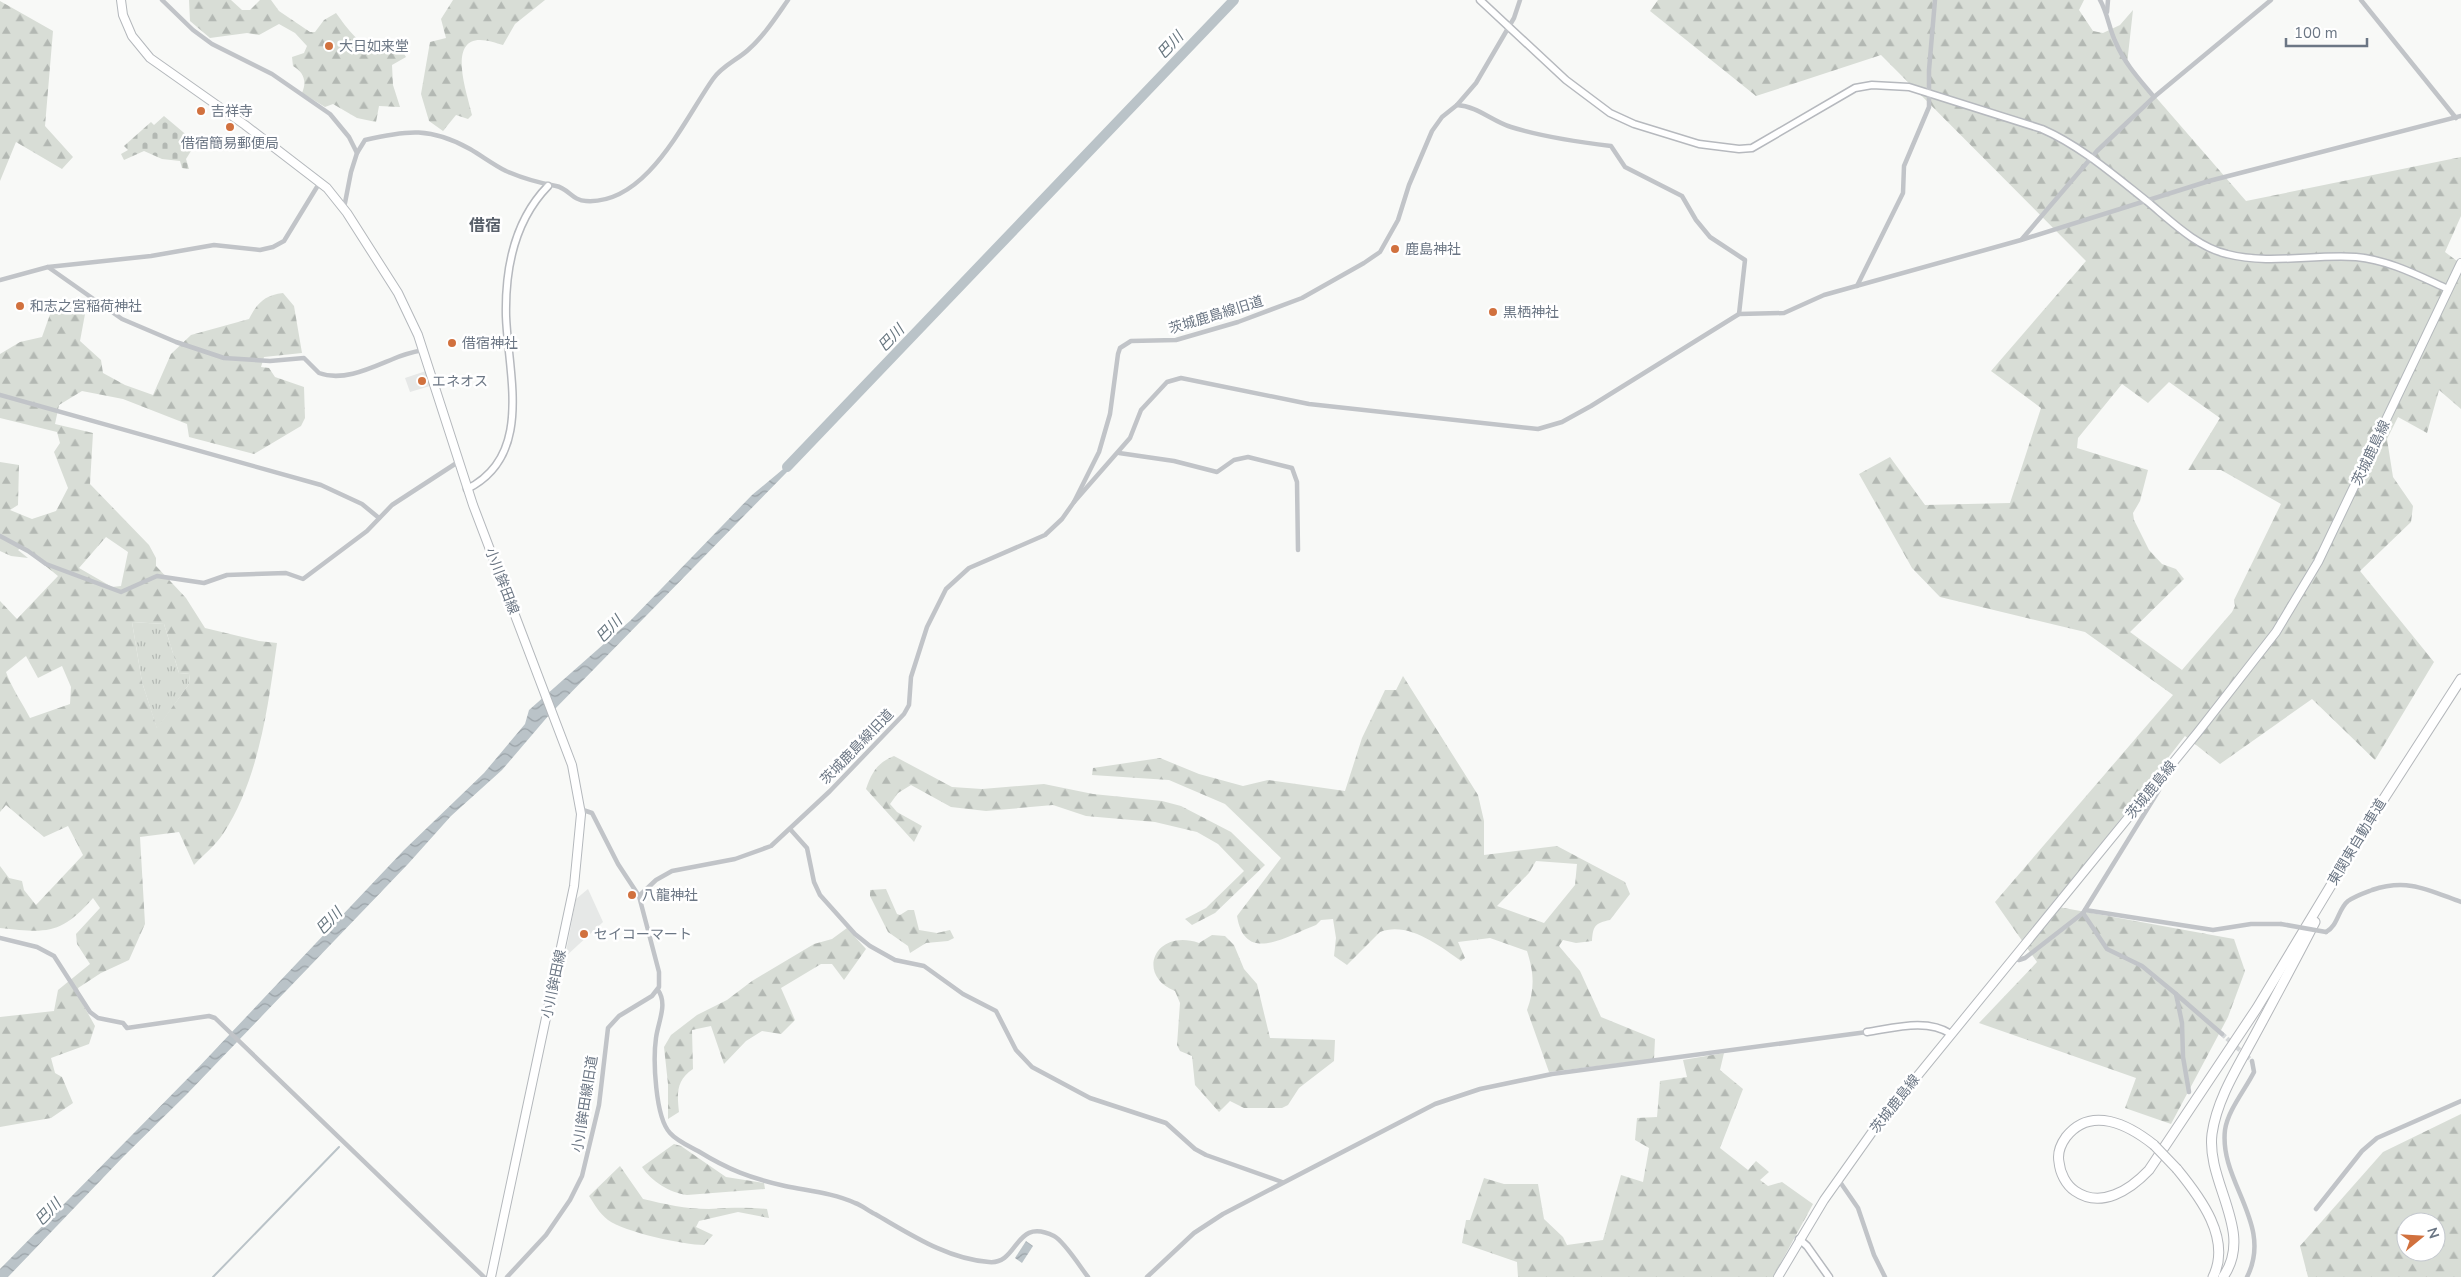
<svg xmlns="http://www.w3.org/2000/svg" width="2461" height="1277" font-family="'Nunito Sans','Noto Sans JP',sans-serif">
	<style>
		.built { fill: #e6e8e7 }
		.grass { fill: url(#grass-tufts) }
		.forest { fill: url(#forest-firs); fill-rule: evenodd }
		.cemetery { fill: url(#cemetery-stones) }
		.water { fill: url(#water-waves) }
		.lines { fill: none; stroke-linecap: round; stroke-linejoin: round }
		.stream { stroke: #bac3c8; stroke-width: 2 }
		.river { stroke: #bac3c8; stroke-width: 10 }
		.street-tunnel { stroke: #d5d8da; stroke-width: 4.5; stroke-dasharray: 4.5 2; stroke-linecap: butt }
		.secondary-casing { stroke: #b6b9be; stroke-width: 9 }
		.primary-casing { stroke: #b4b8bc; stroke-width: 10 }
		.highway-casing { stroke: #b4b7bb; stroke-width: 11 }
		.street { stroke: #c1c4c8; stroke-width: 4.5 }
		.secondary { stroke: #fff; stroke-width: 6 }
		.primary { stroke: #fff; stroke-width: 8 }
		.highway { stroke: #fff; stroke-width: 9 }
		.highway-bridge-casing { stroke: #b4b7bb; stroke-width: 11; stroke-linecap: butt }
		.street-bridge { stroke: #c1c4c8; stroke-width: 4.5 }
		.highway-bridge { stroke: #fff; stroke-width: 9 }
		.poi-dot { fill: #d1713e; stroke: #fff; stroke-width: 2 }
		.labels { text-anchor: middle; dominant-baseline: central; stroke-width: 5; stroke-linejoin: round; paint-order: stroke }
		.poi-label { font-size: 14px; fill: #6b7684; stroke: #fff; text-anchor: start }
		.street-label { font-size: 14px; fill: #6b7684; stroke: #fff }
		.water-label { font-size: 15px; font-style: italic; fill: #67767f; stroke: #fff }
		.quarter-label { font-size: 16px; font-weight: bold; fill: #58606a; stroke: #fff }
	</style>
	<defs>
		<pattern id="grass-tufts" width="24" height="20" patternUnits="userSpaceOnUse" patternTransform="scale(1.25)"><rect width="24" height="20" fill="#d8ddd6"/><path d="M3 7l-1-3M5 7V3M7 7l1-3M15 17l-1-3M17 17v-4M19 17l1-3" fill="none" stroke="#b3b8b3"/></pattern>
		<pattern id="forest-firs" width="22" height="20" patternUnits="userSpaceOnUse" patternTransform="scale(1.25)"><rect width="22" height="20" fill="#d8ddd6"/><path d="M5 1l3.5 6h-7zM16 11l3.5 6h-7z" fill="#b3b8b3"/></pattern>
		<pattern id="cemetery-stones" width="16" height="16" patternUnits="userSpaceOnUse" patternTransform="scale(1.25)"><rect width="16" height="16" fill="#d8ddd6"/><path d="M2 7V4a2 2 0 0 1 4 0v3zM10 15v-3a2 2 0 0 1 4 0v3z" fill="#b3b8b3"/></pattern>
		<pattern id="water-waves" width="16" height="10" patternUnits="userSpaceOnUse" patternTransform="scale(1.25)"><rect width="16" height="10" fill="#bac3c8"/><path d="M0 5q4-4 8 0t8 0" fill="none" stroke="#9ba3a8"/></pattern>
	</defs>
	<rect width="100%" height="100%" fill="#f8f9f7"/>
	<g class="built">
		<polygon points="426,371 430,386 410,392 405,378"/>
		<polygon points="588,889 603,922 565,957 576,899"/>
	</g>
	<polygon class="grass" points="132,622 164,624 179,673 190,674 189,684 157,729 142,682"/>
	<g class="forest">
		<path d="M189 0H231L242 10H250L260 0H271L279 11 310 32H315L324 20 336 13C347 28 363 52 385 51 389 51 395 47 399 45L406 57 392 65 393 85 400 107 379 106 376 122 357 118 333 104 325 107 302 93C307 82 304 72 293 66L292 57 304 53 307 46 295 33 279 24 259 35 247 33 210 38 190 21Z"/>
		<path d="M453 0H545L515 24 503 45C496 43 488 40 480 40 447 40 468 96 472 115L468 119 456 115 443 131 429 121 421 94 430 42 446 38 441 19Z"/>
		<path d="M1658 0H2084L2079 10 2093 31 2103 33 2120 25 2133 10 2127 64 2246 201 2461 157V216L2445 252 2461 264V409L2439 390 2427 433 2398 417 2387 439 2393 477 2413 506 2411 522 2360 571 2434 662 2375 760 2312 699 2220 764 2185 736 2053 906 2234 939 2245 971 2228 1017 2171 1124 2125 1108 2136 1078 1979 1023 2037 962 1995 902 2173 695 2085 632 1940 597 1912 568 1859 474 1890 457 1925 505 2010 503 2041 408 1991 371 2086 261 1881 55 1756 96 1650 11ZM2169 382 2220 418 2188 470H2221L2281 504 2234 600 2235 606 2232 612 2182 670 2130 632 2184 579 2176 569 2162 564 2149 550 2134 520 2133 513 2140 501 2148 470 2077 448 2078 438 2122 384 2148 403Z"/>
		<polygon points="0,1 53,31 45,126 73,157 62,169 16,142 0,181"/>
		<path d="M283 293 294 306 302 353 264 357 261 367 269 368 275 377 304 387 305 418 301 426 254 454 189 437 187 424 123 399 82 391 59 405 55 424 93 433 90 484 149 545 156 558V566L186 598 205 628 259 641 277 643C268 707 259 779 223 834 216 845 203 855 194 865L179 832 140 837 145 924 129 960 101 973 78 988 81 1001 95 1026 89 1044 51 1058 55 1073 62 1077 73 1103 51 1118 0 1127V1017L54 1011 58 990 90 964 77 944 76 934 100 908 93 898C61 935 47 933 0 928V866L9 878 22 881 24 890 36 905 83 855 68 826 44 837 6 805 0 812V601L17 619 58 576 22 547 18 550 28 558 11 556 0 551V462L19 465 18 505 10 510 32 519 56 511 68 488 54 452 60 443 57 432 0 418V354L20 342 42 337 53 306 81 309 85 314 80 341 101 360 103 373 125 385 153 395 171 354 191 335 249 319C257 303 265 295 283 293ZM106 537 128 552 121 586 112 587 79 568ZM132 622 164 624 179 673 190 674 189 684 157 728 142 682ZM26 656 38 678 62 666 71 687 70 704 30 718C22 702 12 689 6 672Z"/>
		<path d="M1403 676 1478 795 1484 821V855L1557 846 1625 882 1630 894 1610 920C1595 923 1593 926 1592 941L1576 943 1563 940 1559 946 1580 971 1601 1017 1655 1039 1654 1059 1549 1072 1527 1010C1535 988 1534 973 1527 951L1490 938 1458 942 1465 958 1461 961C1440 946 1408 921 1380 932L1347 965 1334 956 1336 938 1333 919 1321 920 1316 925C1286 936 1245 965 1237 916L1281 858 1225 804 1169 780 1092 775 1093 768 1160 758 1199 774 1243 786 1268 780 1345 791 1362 738 1385 690H1396ZM1536 861 1577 864 1575 885 1544 923 1497 906 1529 873Z"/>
		<path d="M894 756 952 787 982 789 1044 784 1093 794 1162 801 1181 806 1231 832 1265 865 1215 913 1192 925 1185 919 1206 908 1244 871 1218 844 1197 832 1155 822 1086 816 1053 805 986 811 951 807 911 785 898 793 890 804 897 812 922 826 914 842 866 789C872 772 877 763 894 756Z"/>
		<polygon points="886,889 897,914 900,915 908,910 914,910 919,930 937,933 950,930 954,938 948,941 926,943 910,953 908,946 888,932 870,896 870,890"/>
		<path d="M847 928 866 949 844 980 832 964H821L781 988 795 1020 781 1034 762 1031 746 1041 724 1064 711 1026 692 1030 693 1069C676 1080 677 1094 679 1112L668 1119V1084L664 1047 671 1035 697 1015 727 1000 752 981 814 944 832 939Z"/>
		<path d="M1212 935 1225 936 1234 945 1244 969 1257 984 1270 1038 1335 1040 1334 1061 1299 1088 1288 1105 1282 1108H1244L1230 1101 1219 1112 1195 1085 1192 1056 1180 1051 1177 1045 1180 1003 1175 991C1135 975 1155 928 1199 943Z"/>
		<polygon points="1724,1053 1720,1070 1743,1089 1720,1148 1748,1170 1756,1161 1769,1172 1760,1180 1768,1186 1782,1182 1813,1204 1773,1277 1518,1277 1517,1262 1462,1243 1466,1220 1470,1220 1484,1178 1504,1184 1538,1184 1544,1219 1563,1237 1567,1245 1603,1240 1621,1175 1643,1182 1649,1148 1635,1140 1637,1118 1657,1117 1660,1081 1687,1077 1683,1060"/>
		<path d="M2461 1114V1277H2308L2300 1246 2383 1152ZM2406 1222H2436V1252H2406Z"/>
		<path d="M674 1144 681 1146 726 1177 764 1183 765 1189 687 1195C670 1193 651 1181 642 1167Z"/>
		<path d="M620 1166 643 1199C664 1204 686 1209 709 1209 729 1208 747 1207 767 1209L769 1218 738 1212 699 1221 696 1227 713 1235 704 1245C684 1245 624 1232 608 1220 599 1213 595 1205 589 1196Z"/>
	</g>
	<polygon class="cemetery" points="164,116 196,143 186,159 189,169 182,168 180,161 162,159 144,151 124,160 121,154 128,150 124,146 151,122 154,125"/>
	<g class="water">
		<polygon points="807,449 787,472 549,715 502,770 451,816 408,864 186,1095 124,1156 8,1277 0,1277 0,1269 195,1071 404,850 484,773 525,724 529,710 631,620 752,495"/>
		<polygon points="1026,1241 1033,1246 1022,1263 1015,1258"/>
	</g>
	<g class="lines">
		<polyline class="stream" points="213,1277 339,1147"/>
		<polyline class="river" points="787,467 1234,0"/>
		<polyline class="street-tunnel" points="2222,1034 2252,1061"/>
		<defs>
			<g id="secondary">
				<path d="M1480 0 1566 80 1610 113 1634 124 1699 144 1739 149 1752 148 1855 88 1872 85 1909 87 2042 129C2081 146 2115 176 2148 202 2171 221 2197 247 2227 254 2269 265 2313 254 2356 257 2389 260 2419 276 2448 289"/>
				<path d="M467 489C534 456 508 374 506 316 505 269 514 221 548 186"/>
				<path d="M1867 1032C1894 1028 1927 1018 1951 1034"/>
				<polyline points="1799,1239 1807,1246 1829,1277"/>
			</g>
			<g id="primary">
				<polyline points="121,0 123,15 132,36 150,58 245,125 327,188 347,213 398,293 418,335 473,505 572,765 581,814 574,886 491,1277"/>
				<polyline points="1778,1277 1824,1200 1875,1128 2198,732 2276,632 2318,562 2461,263"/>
			</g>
			<g id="highway">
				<path d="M2154 1145C2129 1125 2091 1105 2066 1137 2061 1144 2057 1152 2059 1162 2060 1173 2066 1185 2075 1191 2101 1209 2130 1190 2149 1170L2257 1008 2374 814 2461 679"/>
				<path d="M2177 1169C2200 1197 2232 1239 2213 1277"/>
				<path d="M2223 1277C2255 1232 2206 1183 2212 1134 2217 1098 2239 1065 2256 1033 2276 996 2296 959 2315 922"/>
			</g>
		</defs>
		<use href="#secondary" class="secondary-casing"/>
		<use href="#primary" class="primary-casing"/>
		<use href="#highway" class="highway-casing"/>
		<g class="street">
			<polyline points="162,0 193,30 212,44 272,74 330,114 349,137 357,153"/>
			<path d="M2100 0C2108 14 2109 29 2116 43 2125 64 2140 80 2154 97"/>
			<polyline points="2361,0 2456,118"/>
			<polyline points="2107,12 2108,0"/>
			<path d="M1457 105C1477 106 1492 121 1511 127 1543 137 1578 142 1611 146L1625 167 1682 196 1696 220 1710 237 1745 260 1739 314"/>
			<path d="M344 208 351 172 357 153 365 140C407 130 431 127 470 149 482 156 494 165 506 171 522 178 540 183 556 186 568 188 573 201 586 201 647 205 684 120 713 79 722 66 737 60 748 50 764 36 776 17 788 0"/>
			<polyline points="2022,239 2097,151 2154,97 2271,0"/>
			<path d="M48 267 122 319 176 342 224 358 270 361 304 358 319 373C343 382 371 368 393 359 402 355 413 352 423 350"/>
			<polyline points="0,280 48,267 151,256 214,245 260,250 273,247 284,241 320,182"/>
			<polyline points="1857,286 1903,193 1904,166 1929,107 1929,70 1935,0"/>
			<polyline points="0,395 321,485 362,504 379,518"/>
			<polyline points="1119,453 1174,461 1217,472 1234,460 1248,457 1292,468 1297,482 1298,550"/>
			<polyline points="1074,502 1130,438 1141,410 1167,382 1181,378 1309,404 1538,429 1562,422 1591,406 1739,314 1784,313 1824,295 2021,240 2209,181 2461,116"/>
			<polyline points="0,536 28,551 46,564 121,592 157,576 204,583 227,575 286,573 303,579 367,531 392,505 458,462"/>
			<polyline points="790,829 807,848 814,882 820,895 855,934 870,946 895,960 924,966 963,994 996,1011 1016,1050 1032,1067 1090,1098 1166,1123 1195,1149 1206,1155 1282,1182"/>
			<polyline points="639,896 656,880 672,871 735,859 771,846 830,791 904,714 909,705 911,677 927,627 946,589 969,568 1045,535 1062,519 1074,502 1099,452 1110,414 1118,354 1120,348 1131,341 1176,340 1238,322 1302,298 1364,263 1380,252 1398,220 1409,185 1432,131 1442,117 1457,105 1476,83 1514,18 1520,0"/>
			<polyline points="2085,910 2213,930 2251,924 2281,924"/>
			<polyline points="2083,913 2107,949 2142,966 2176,994 2182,1023 2183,1057 2189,1092"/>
			<path d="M2326 932C2338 926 2338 909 2348 901 2355 896 2364 893 2372 890 2408 878 2428 890 2461 902"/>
			<polyline points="0,938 37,947 54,956 90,1012 98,1018 123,1023 127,1028 209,1016 215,1018 484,1277"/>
			<polyline points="2013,958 2019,960 2025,958 2083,913 2159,790 2157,783"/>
			<path d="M658 990C668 1004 658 1022 656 1038 653 1059 655 1117 670 1133 677 1141 689 1146 698 1151 729 1170 750 1178 785 1186 809 1191 833 1193 855 1203 862 1205 868 1211 875 1214 910 1234 947 1259 989 1262 1019 1265 1014 1216 1054 1236 1064 1241 1081 1268 1088 1277"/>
			<polyline points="2176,994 2222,1034"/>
			<polyline points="1838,1179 1858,1208 1874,1255 1885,1277"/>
			<polyline points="2316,1209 2362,1151 2377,1138 2461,1101"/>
			<polyline points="507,1277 546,1235 570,1200 582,1176 599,1105 608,1028 619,1016 652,996 659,987 659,972 639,896 618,864 592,813 580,809"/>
			<polyline points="1147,1277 1194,1233 1223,1214 1435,1104 1480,1089 1552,1074 1867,1032"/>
			<path d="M2247 1277C2274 1224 2219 1182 2225 1130 2228 1110 2245 1090 2254 1072L2252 1061"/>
		</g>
		<use href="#secondary" class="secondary"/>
		<use href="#primary" class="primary"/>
		<use href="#highway" class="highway"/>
		<defs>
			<polyline id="highway-bridge" points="2154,1145 2177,1169"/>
		</defs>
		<use href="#highway-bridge" class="highway-bridge-casing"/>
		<polyline class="street-bridge" points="2281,924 2326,932"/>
		<use href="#highway-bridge" class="highway-bridge"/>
	</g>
	<g class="poi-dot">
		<circle cx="329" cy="46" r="5"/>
		<circle cx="201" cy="111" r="5"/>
		<circle cx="230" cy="127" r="5"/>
		<circle cx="1395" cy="249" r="5"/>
		<circle cx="20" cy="306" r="5"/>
		<circle cx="1493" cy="312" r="5"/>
		<circle cx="452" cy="343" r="5"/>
		<circle cx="422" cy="381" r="5"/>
		<circle cx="632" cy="895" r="5"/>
		<circle cx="584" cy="934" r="5"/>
	</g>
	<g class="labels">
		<g class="poi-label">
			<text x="339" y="46">大日如来堂</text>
			<text x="211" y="111">吉祥寺</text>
			<text x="230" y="143" text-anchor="middle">借宿簡易郵便局</text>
			<text x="1405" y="249">鹿島神社</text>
			<text x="30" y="306">和志之宮稲荷神社</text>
			<text x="1503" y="312">黒栖神社</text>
			<text x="462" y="343">借宿神社</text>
			<text x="432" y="381">エネオス</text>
			<text x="642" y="895">八龍神社</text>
			<text x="594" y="934">セイコーマート</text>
		</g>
		<g class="street-label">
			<text transform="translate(1216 315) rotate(-17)">茨城鹿島線旧道</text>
			<text transform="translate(2371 453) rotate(-65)">茨城鹿島線</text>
			<text transform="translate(502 581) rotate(69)">小川鉾田線</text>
			<text transform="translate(857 747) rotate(-46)">茨城鹿島線旧道</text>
			<text transform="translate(2151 790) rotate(-51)">茨城鹿島線</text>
			<text transform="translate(2357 842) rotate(-59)">東関東自動車道</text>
			<text transform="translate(554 984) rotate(-78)">小川鉾田線</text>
			<text transform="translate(585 1104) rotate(-81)">小川鉾田線旧道</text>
			<text transform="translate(1895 1104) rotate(-52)">茨城鹿島線</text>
		</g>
		<g class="water-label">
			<text transform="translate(1170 45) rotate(-47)">巴川</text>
			<text transform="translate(891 338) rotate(-46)">巴川</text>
			<text transform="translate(609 629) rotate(-46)">巴川</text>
			<text transform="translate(329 921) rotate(-46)">巴川</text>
			<text transform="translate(48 1212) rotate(-46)">巴川</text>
		</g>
		<g class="quarter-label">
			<text x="485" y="226">借宿</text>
		</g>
	</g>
	<g transform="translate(2421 1237) rotate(72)"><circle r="24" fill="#ffffff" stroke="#c4c8ce"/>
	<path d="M0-4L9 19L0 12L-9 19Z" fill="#d1713e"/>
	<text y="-8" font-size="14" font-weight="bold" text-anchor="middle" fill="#6b7684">N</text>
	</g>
	<path d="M2286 38v8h81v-8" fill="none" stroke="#6b7684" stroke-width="2.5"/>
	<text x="2294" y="38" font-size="15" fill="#6b7684" stroke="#ffffff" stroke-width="4" paint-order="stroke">100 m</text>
</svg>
